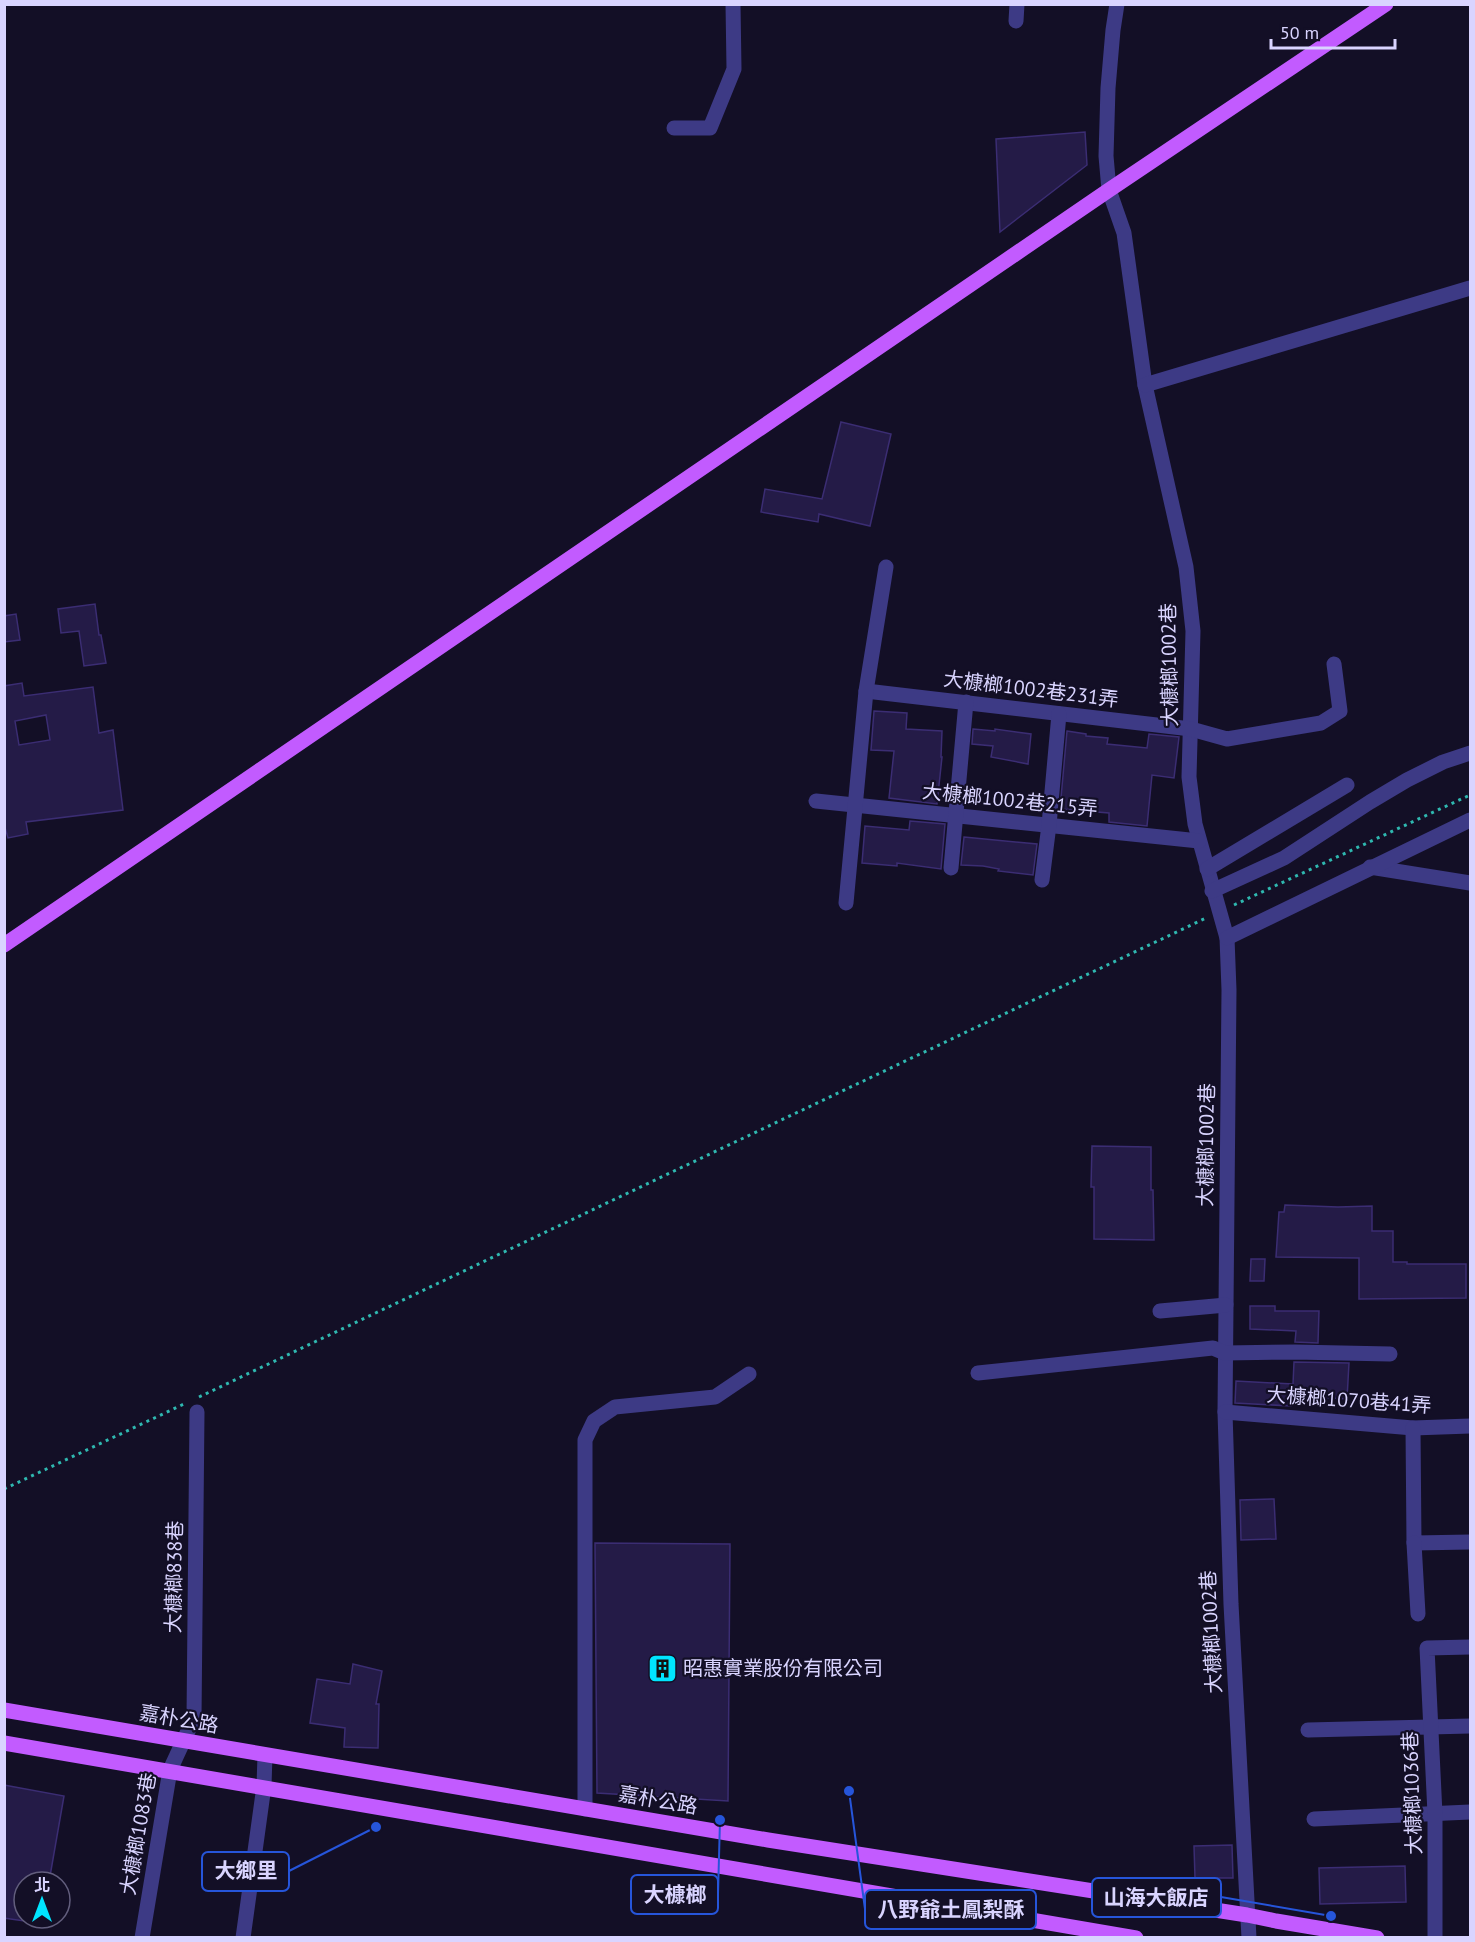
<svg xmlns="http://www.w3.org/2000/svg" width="1475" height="1942" font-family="'PT Sans','Noto Sans TC',sans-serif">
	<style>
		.building { fill: #241b47; stroke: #3b2d73; stroke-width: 1.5; fill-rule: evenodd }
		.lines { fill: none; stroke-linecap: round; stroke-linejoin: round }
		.path { stroke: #2fb8b0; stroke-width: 3; stroke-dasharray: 3 4.5; stroke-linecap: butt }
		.minor { stroke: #3d3a85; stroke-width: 15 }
		.major { stroke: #c25bff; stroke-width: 15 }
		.labels { text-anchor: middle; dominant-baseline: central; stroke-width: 4.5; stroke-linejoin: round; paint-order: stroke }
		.street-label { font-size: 20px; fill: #d9d4ff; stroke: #130f26 }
		.poi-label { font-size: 20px; fill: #d9d4ff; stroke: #130f26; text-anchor: start }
		.leader { fill: none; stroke: #2655da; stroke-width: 2 }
		.callout-dot { fill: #2655da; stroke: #130f26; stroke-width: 2 }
		.callout { fill: #130f26; stroke: #2655da; stroke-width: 2 }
		.callout-label { font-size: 21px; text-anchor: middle; font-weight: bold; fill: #d9d4ff }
	</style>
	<rect width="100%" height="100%" fill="#130f26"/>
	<g class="building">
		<polygon points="1085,132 1087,165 1000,232 996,139"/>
		<polygon points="841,422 891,434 870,526 819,514 818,522 761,512 765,489 822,499"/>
		<polygon points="95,604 99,635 101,635 106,663 84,666 79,631 61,633 58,609"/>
		<polygon points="16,614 20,640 4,642 4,616"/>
		<path d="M22 683 24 696 93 687 99 733 113 730 123 810 26 822 28 834 8 838 4 824V686ZM46 715 50 740 19 745 15 721Z"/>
		<polygon points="874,711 907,713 906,729 942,731 941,757 942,757 937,804 889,798 894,751 871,750"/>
		<polygon points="973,729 995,731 995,729 1031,734 1028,764 991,757 993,746 972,744"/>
		<polygon points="1067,731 1086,734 1086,736 1108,738 1107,744 1147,748 1149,734 1179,737 1174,778 1152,775 1147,826 1109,822 1109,813 1060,809"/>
		<polygon points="910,821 945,824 941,869 897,863 897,866 862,863 865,826 909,830"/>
		<polygon points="964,837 1037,844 1033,875 998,871 999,869 983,866 961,865"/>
		<polygon points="1092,1146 1151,1147 1151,1190 1153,1190 1154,1240 1094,1239 1094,1187 1091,1187"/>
		<polygon points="1285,1205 1338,1207 1372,1206 1372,1231 1393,1231 1393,1262 1407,1262 1407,1264 1466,1264 1466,1298 1359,1299 1359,1258 1276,1257 1279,1212 1284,1212"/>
		<polygon points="1251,1259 1265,1259 1264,1281 1250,1281"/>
		<polygon points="1250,1306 1275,1306 1275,1311 1319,1311 1318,1343 1295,1342 1296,1331 1250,1329"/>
		<polygon points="1294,1362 1349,1363 1347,1399 1315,1397 1315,1404 1291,1403 1291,1406 1235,1403 1236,1381 1293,1384"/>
		<polygon points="1274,1499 1276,1539 1241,1540 1240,1500"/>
		<polygon points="595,1543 730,1544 728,1801 597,1793"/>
		<polygon points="353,1664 382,1671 376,1704 379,1704 378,1748 344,1747 345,1728 310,1723 317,1679 350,1684"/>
		<polygon points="4,1785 64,1796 49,1882 24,1882 24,1921 4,1918"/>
		<polygon points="1232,1845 1233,1878 1195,1878 1194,1846"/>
		<polygon points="1405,1866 1406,1902 1320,1904 1319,1868"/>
	</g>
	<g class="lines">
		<g class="path">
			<polyline points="1234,905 1470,795"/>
			<polyline points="199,1397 1206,918"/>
			<polyline points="4,1489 184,1404"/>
		</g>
		<g class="minor">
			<polyline points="1117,4 1113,30 1108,88 1106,156 1109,190 1124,233 1145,385 1186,567 1193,631 1189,777 1195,824 1227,938 1229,990 1225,1412 1231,1604 1249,1938"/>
			<polyline points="1016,21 1017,4"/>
			<polyline points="674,128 710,128 734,69 733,4"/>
			<polyline points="1145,385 1470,288"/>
			<polyline points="866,691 1191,729 1227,739 1321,723 1340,711 1334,664"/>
			<polyline points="816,801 1199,841"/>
			<polyline points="1370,867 1470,883"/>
			<polyline points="951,868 966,702"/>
			<polyline points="1207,869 1347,785"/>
			<polyline points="1042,880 1049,825 1059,714"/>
			<polyline points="1212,891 1284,858 1370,802 1407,780 1443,762 1470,753"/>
			<polyline points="846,903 866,691 886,567"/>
			<polyline points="1227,938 1470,820"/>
			<polyline points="1160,1311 1226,1305"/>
			<polyline points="978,1373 1213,1348 1225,1353 1295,1352 1390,1354"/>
			<polyline points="1225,1412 1413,1428 1470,1426"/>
			<polyline points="1413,1428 1414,1543 1470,1542"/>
			<polyline points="1414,1543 1418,1614"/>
			<polyline points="1308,1730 1470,1726"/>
			<polyline points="585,1809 585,1440 594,1421 615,1407 715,1397 749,1374"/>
			<polyline points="1314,1819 1470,1812"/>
			<polyline points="142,1938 170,1770 194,1718 197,1412"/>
			<polyline points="243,1938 264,1786 265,1755"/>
			<polyline points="1435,1938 1435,1814 1427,1648 1470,1647"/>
		</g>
		<g class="major">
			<polyline points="4,945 1109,190 1386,4"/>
			<polyline points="4,1710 768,1840 1247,1915 1276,1921 1377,1938"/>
			<path d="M4 1743C382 1806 759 1873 1136 1938"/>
		</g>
	</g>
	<defs>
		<symbol id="building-square" viewBox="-11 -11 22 22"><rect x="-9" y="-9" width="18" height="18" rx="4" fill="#00e5ff" stroke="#130f26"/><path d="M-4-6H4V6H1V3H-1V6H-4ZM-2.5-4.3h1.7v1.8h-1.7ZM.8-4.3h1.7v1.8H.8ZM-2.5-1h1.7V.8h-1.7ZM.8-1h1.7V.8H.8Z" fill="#111"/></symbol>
	</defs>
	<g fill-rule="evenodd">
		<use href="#building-square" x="646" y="1652" width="33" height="33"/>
	</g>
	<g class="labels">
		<g class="street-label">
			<text transform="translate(1169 665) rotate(-91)">大槺榔1002巷</text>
			<text transform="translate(1031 689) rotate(7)">大槺榔1002巷231弄</text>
			<text transform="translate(1010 800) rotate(6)">大槺榔1002巷215弄</text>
			<text transform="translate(1206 1145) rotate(-89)">大槺榔1002巷</text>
			<text transform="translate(1349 1400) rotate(4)">大槺榔1070巷41弄</text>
			<text transform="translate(174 1577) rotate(-89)">大槺榔838巷</text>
			<text transform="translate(1211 1632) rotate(-93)">大槺榔1002巷</text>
			<text transform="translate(179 1719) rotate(10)">嘉朴公路</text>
			<text transform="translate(1412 1793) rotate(-92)">大槺榔1036巷</text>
			<text transform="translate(658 1800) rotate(10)">嘉朴公路</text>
			<text transform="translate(138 1834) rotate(-80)">大槺榔1083巷</text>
		</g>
		<g class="poi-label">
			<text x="683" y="1668">昭惠實業股份有限公司</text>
		</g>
	</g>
	<path class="leader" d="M376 1827L289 1871M720 1820L718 1894M1331 1916L1221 1897M849 1791L865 1909"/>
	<g class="callout-dot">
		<circle cx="376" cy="1827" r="6"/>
		<circle cx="720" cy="1820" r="6"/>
		<circle cx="1331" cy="1916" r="6"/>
		<circle cx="849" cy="1791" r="6"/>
	</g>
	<g class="callout">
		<rect x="202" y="1852" width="87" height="39" rx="6"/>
		<rect x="631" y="1875" width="87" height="39" rx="6"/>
		<rect x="1092" y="1878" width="129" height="39" rx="6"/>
		<rect x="865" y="1890" width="171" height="39" rx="6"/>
	</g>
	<g class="callout-label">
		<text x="246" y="1878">大鄉里</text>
		<text x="675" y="1902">大槺榔</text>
		<text x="1156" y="1905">山海大飯店</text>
		<text x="951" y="1917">八野爺土鳳梨酥</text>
	</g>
	<rect width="1475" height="1942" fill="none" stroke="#d9d4ff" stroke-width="12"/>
	<g transform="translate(42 1900)"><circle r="28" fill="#130f26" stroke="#625e7d" stroke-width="1.5"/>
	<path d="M0-4.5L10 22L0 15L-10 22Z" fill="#00e5ff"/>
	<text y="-9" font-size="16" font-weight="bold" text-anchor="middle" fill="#d9d4ff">北</text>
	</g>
	<path d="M1271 39v9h124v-9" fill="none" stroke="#d9d4ff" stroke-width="3"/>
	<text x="1280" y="39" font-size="18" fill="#d9d4ff" stroke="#130f26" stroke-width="4.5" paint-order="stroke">50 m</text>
</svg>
